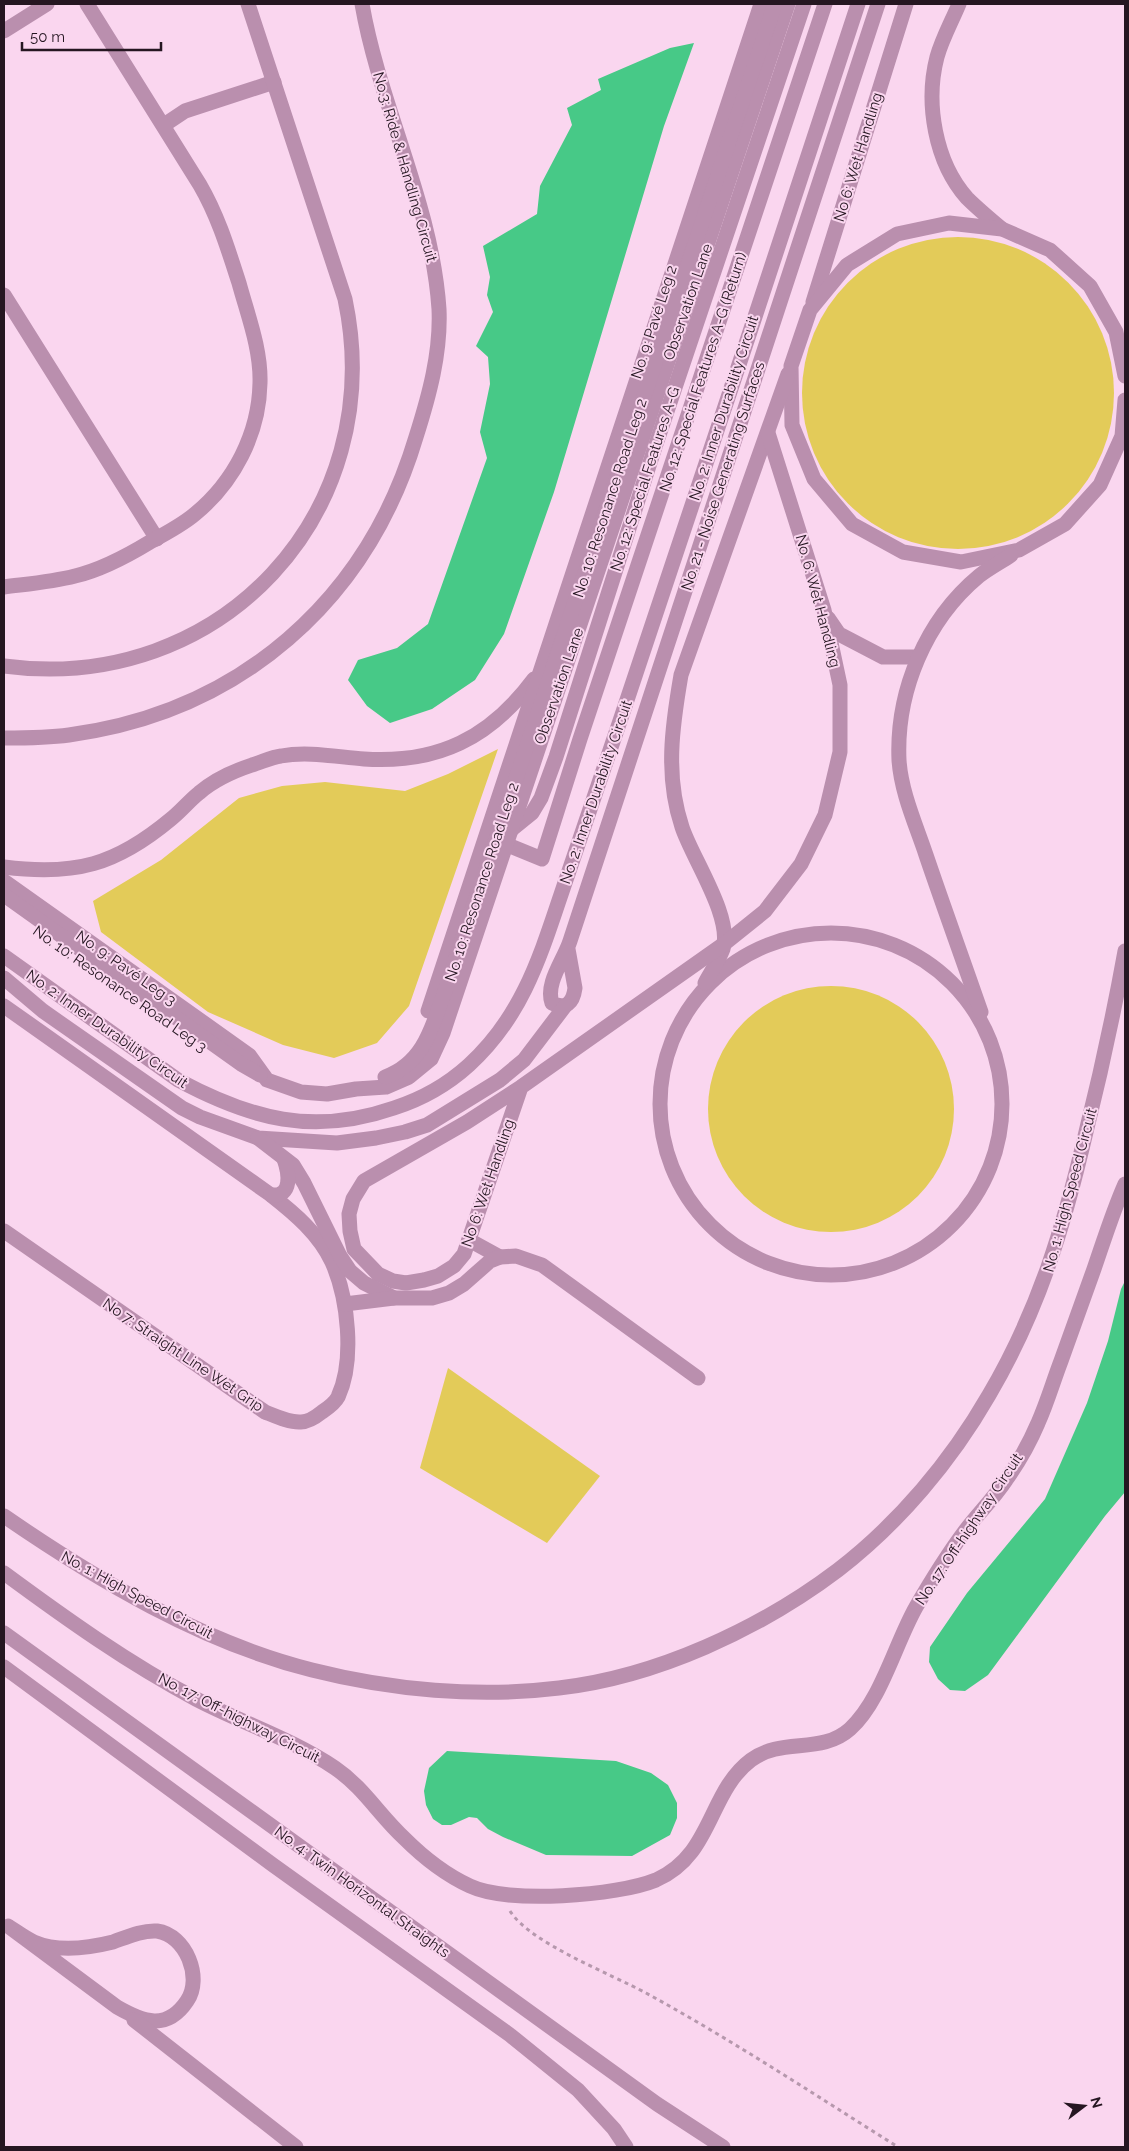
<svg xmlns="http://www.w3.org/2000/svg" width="1129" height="2151" font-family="Raleway,sans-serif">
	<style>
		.green { fill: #e3cb59 }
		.water { fill: #47c987 }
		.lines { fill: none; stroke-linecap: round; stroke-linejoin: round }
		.path { stroke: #b698ad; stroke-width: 3; stroke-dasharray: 4 4; stroke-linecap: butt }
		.minor { stroke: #ba8fae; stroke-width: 15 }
		.labels { text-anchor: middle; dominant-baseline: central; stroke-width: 4; stroke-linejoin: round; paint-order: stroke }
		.street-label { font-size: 15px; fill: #251621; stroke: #fad6ef }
	</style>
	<rect width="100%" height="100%" fill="#fad6ef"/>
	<g class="green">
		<circle cx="958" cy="393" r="156"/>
		<polygon points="498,749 409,1006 377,1043 334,1058 283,1045 208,1012 101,932 93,901 161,860 239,798 282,786 325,782 405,791 448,774"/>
		<circle cx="831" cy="1109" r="123"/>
		<polygon points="448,1368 600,1476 547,1543 420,1468"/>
	</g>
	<g class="water">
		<polygon points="694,43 664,126 554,492 504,634 475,680 432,709 390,723 367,706 348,680 358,660 397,648 428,624 487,458 480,432 490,384 488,357 476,346 493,312 487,295 490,277 483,246 537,214 540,186 572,125 567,108 601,90 598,79 670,48"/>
		<polygon points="1125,1281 1125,1492 1105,1516 988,1675 965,1691 950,1690 938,1679 929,1662 930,1647 967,1593 1045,1499 1087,1403 1108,1341 1121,1289"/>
		<polygon points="447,1751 616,1761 651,1773 668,1785 677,1803 677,1818 670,1835 632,1856 546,1855 503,1837 488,1829 477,1818 469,1817 451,1825 442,1825 433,1819 426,1805 424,1791 429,1768"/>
	</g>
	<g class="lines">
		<path class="path" d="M510 1911C530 1943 611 1974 646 1993 732 2040 815 2095 898 2147"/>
		<g class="minor">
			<path d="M959 4C952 21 942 39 937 57 925 103 935 162 967 198 978 209 990 219 1002 229"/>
			<polyline points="4,31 47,4"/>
			<polyline points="164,125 185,111 274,82"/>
			<polyline points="4,295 157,539"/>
			<polyline points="813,302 906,4"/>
			<polyline points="1125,376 1116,332 1090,286 1050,250 1002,229 949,223 897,234 847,265 810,310 791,366 792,425 814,479 852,524 903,552 961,562 1019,550 1065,524 1100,485 1122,436 1125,400"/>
			<path d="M4 587C27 584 52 582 75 576 101 570 127 556 150 542 165 534 182 525 195 514 234 482 259 434 260 383 261 349 248 316 239 283 228 249 218 216 200 185L87 4"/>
			<polyline points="828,618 839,634 883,657 918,657"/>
			<path d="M4 666C220 695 390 513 345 299L248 4"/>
			<path d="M4 738C26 738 47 738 69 735 240 712 367 601 416 437 429 396 441 353 439 309 432 204 380 107 362 4"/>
			<polyline points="511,830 532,813 541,798 556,757 655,447 804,4"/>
			<polyline points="505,844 542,859 580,739 825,4"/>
			<path d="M4 867C75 876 116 865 171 819 181 811 189 801 199 793 214 780 234 771 252 765 262 762 272 757 281 756 308 751 337 757 364 759 438 764 490 738 534 679"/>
			<polyline points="4,881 249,1055 267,1080 301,1092 327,1094 356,1089 386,1087 409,1077 431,1059 443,1033 788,4"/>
			<polyline points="4,895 241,1064 260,1075"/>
			<circle cx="831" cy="1104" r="171"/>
			<path d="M568 949 575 988C573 1003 566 1010 552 1003 545 983 564 960 570 941L878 4"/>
			<path d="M4 956 178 1080C251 1119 313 1136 394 1108 422 1099 447 1085 469 1065 527 1012 543 946 568 874 586 821 604 768 622 715 702 479 780 241 858 4"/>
			<polyline points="4,978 43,1011 182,1108 200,1117 258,1138 337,1143 376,1138 405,1132 427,1125 500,1080 524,1060 565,1006"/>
			<path d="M705 983C711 972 719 960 723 949 733 917 692 858 682 827 665 776 672 727 681 675L788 374"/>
			<path d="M4 1006 271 1195C294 1213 319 1234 332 1262 348 1298 355 1360 338 1397 335 1403 328 1408 322 1412 317 1416 308 1422 301 1422 290 1423 275 1416 265 1412L4 1231"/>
			<polyline points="428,1011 761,4"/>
			<path d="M981 1012C963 960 944 908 926 855 916 825 901 792 899 760 896 691 926 620 979 576 989 568 1001 562 1011 555"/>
			<path d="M385 1077C424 1063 432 1027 445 991L775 4"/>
			<polyline points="521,1087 464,1254 454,1266 438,1276 424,1280 406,1283 393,1281 378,1274 354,1249 350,1231 349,1214 353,1199 364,1181 467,1122 521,1087 724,944 765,911 801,864 825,815 840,752 840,685 824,610 768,433"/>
			<polyline points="258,1138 293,1165 304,1183 340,1256 350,1271 364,1283 394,1298"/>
			<path d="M271 1195C293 1197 289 1173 284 1159"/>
			<polyline points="469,1240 500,1257"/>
			<polyline points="345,1304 394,1298 432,1298 449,1293 464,1284 490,1261 500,1257 516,1256 542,1265 698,1378"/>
			<path d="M4 1516C97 1580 201 1642 312 1670 391 1690 478 1698 559 1688 656 1677 760 1629 838 1570 899 1523 951 1461 989 1395 1039 1310 1064 1226 1086 1132 1101 1072 1114 1012 1125 951"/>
			<path d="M4 1573C65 1618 128 1663 196 1699 242 1723 292 1739 335 1768 363 1787 380 1816 404 1838 423 1857 446 1875 470 1886 508 1904 617 1896 656 1880 713 1855 708 1792 751 1760 782 1737 821 1755 850 1729 881 1701 895 1644 916 1607 931 1581 947 1555 965 1531 978 1514 994 1498 1006 1480 1018 1463 1030 1442 1038 1423 1047 1403 1053 1382 1061 1361 1072 1330 1083 1300 1094 1269 1104 1240 1113 1211 1125 1184"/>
			<polyline points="4,1633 657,2104 723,2147"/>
			<polyline points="4,1667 273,1865 510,2035 578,2090 614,2129 626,2147"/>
			<path d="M8 1926C16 1931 25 1938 34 1942 57 1952 89 1948 113 1942 127 1937 142 1930 157 1931 186 1935 203 1978 187 2001 167 2031 143 2022 117 2007Z"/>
			<polyline points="134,2020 296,2147"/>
		</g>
	</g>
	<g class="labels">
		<g class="street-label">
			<text transform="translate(858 157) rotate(-73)">No 6: Wet Handling</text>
			<text transform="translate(405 167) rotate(74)">No.3: Ride &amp; Handling Circuit</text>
			<text transform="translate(688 302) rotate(-71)">Observation Lane</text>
			<text transform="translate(654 322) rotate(-72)">No. 9: Pavé Leg 2</text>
			<text transform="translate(703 372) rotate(-72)">No. 12: Special Features A-G (Return)</text>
			<text transform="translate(724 408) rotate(-72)">No. 2: Inner Durability Circuit</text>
			<text transform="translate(723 476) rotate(-72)">No. 21 - Noise Generating Surfaces</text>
			<text transform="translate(645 479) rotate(-72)">No. 12: Special Features A-G</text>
			<text transform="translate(610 498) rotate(-72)">No. 10: Resonance Road Leg 2</text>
			<text transform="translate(818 601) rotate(75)">No. 6: Wet Handling</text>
			<text transform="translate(559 686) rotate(-71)">Observation Lane</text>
			<text transform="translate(596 792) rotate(-71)">No. 2: Inner Durability Circuit</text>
			<text transform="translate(482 882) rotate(-72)">No. 10: Resonance Road Leg 2</text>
			<text transform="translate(126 968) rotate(35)">No. 9: Pavé Leg 3</text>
			<text transform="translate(120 989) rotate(35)">No. 10: Resonance Road Leg 3</text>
			<text transform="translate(107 1029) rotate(35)">No. 2: Inner Durability Circuit</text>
			<text transform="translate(488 1183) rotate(-71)">No 6: Wet Handling</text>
			<text transform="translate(1070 1190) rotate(-75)">No. 1: High Speed Circuit</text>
			<text transform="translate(183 1355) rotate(34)">No 7: Straight Line Wet Grip</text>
			<text transform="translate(969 1529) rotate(-56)">No. 17: Off-highway Circuit</text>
			<text transform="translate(137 1595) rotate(28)">No. 1: High Speed Circuit</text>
			<text transform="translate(239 1718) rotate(27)">No. 17: Off-highway Circuit</text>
			<text transform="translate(362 1892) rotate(36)">No. 4: Twin Horizontal Straights</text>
		</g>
	</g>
	<rect width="1129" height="2151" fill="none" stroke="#251621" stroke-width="10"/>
	<g transform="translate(1084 2106) rotate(74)" stroke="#fad6ef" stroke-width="4" paint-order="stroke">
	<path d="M0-4L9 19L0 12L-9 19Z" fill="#251621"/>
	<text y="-8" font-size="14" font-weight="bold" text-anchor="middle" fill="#251621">N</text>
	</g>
	<path d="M22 42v8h139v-8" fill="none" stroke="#251621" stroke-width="2.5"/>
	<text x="30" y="42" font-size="15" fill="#251621" stroke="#fad6ef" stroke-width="4" paint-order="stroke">50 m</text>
</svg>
